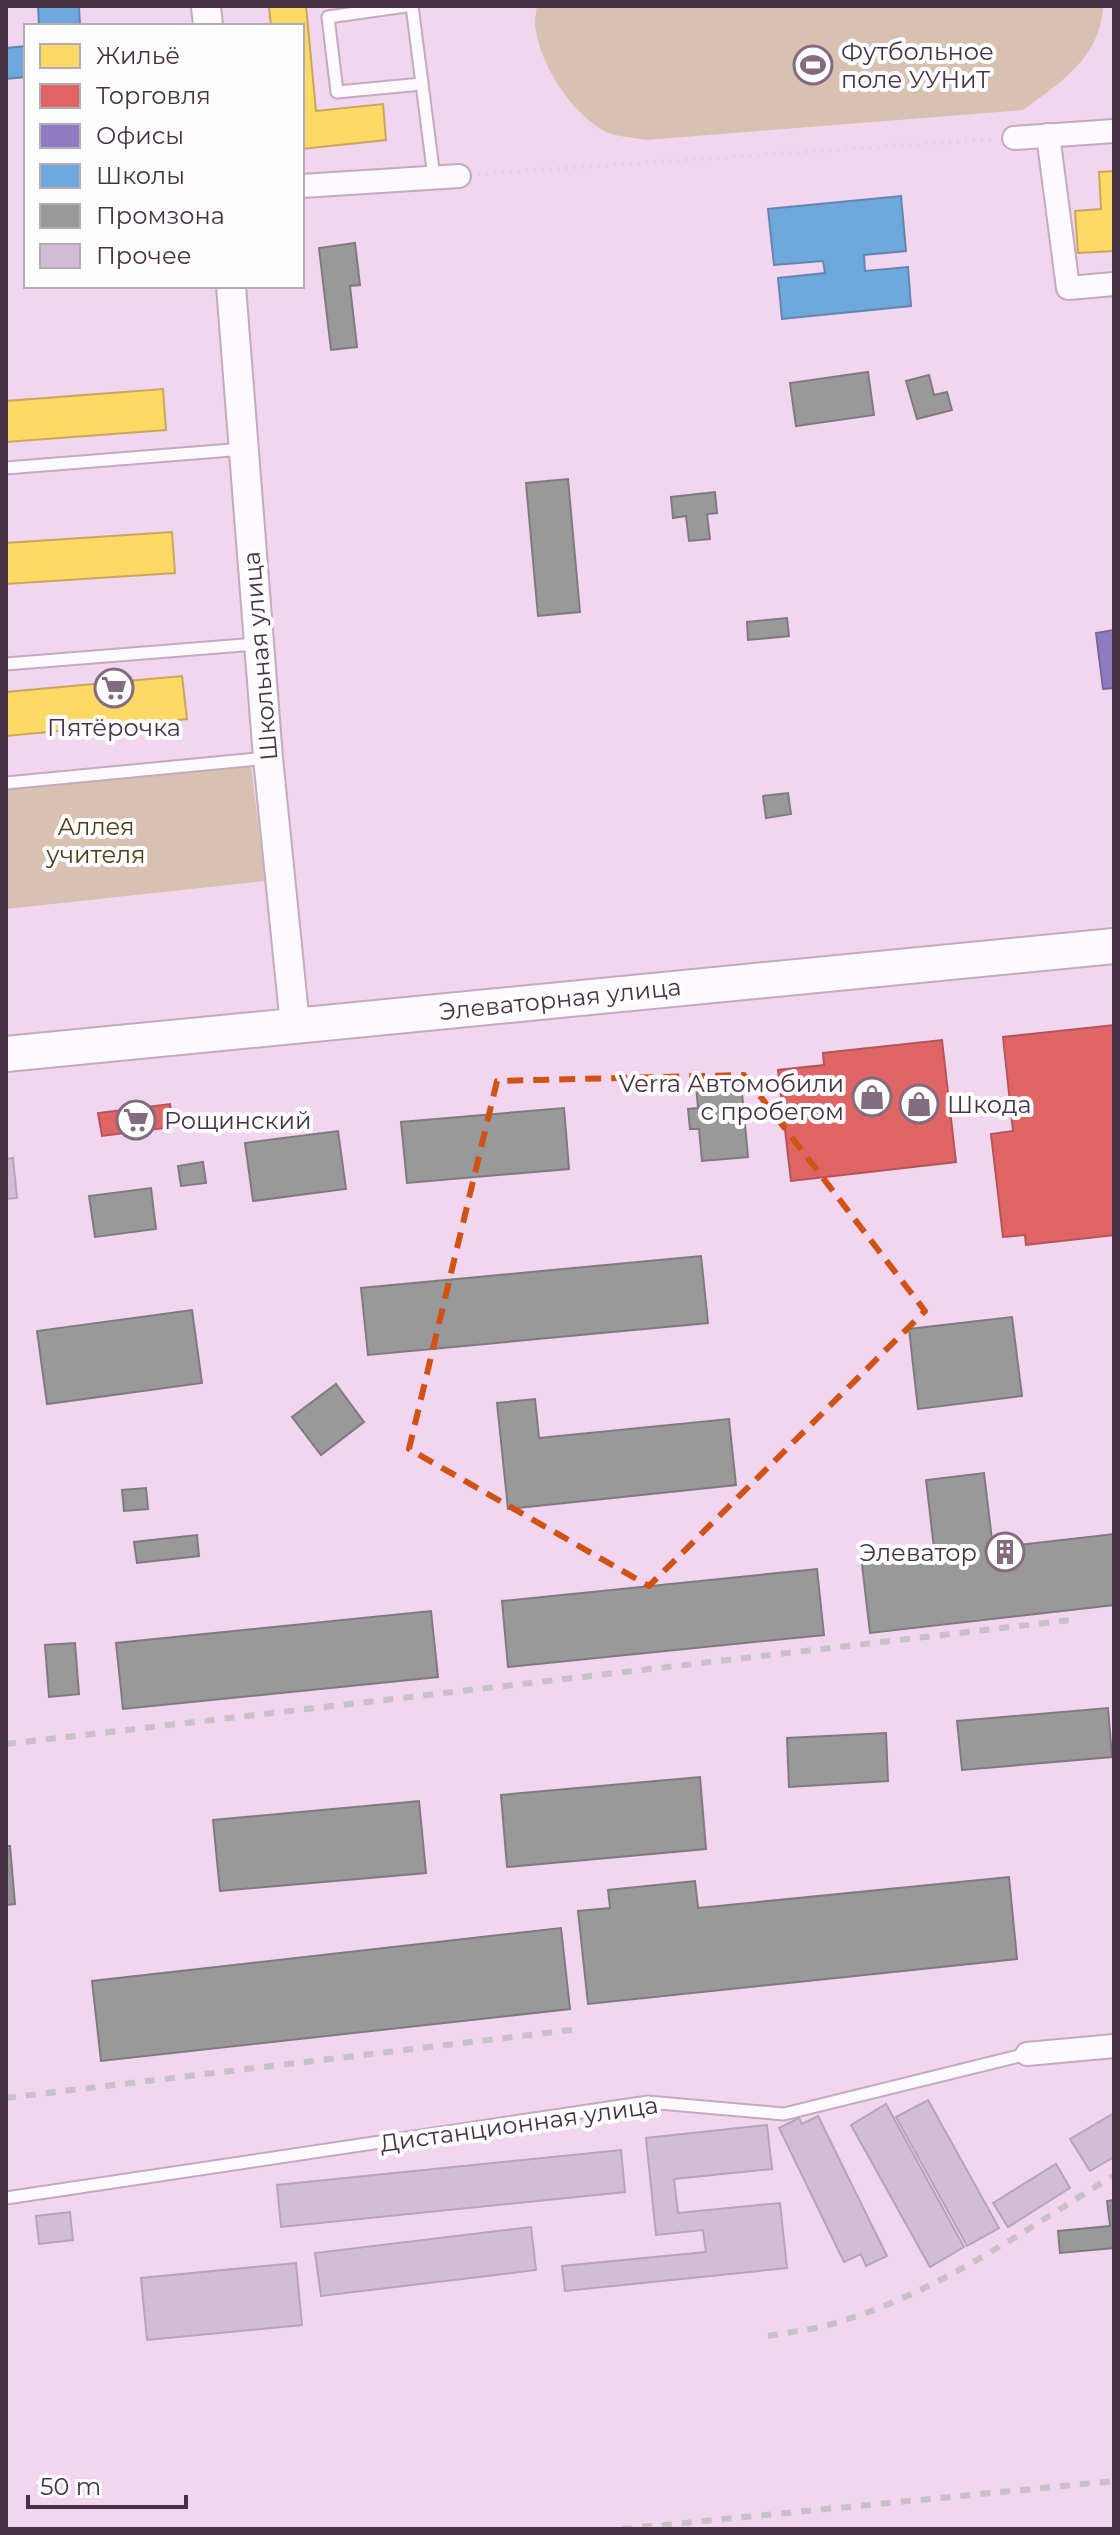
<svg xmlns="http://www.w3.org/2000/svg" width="1120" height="2535" font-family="Montserrat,sans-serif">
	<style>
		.green { fill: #d8c1b1 }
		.homes { fill: #ffd966; stroke: #c8a75c; stroke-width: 2 }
		.shops { fill: #e06666; stroke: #b2565c; stroke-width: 2 }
		.offices { fill: #8e7cc3; stroke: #79669d; stroke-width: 2 }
		.schools { fill: #6fa8dc; stroke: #6385af; stroke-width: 2 }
		.industry { fill: #999; stroke: #807a80; stroke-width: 2 }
		.building { fill: #d2bcd7; stroke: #b6a4b9; stroke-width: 2 }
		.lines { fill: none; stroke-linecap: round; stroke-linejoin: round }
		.service-casing { stroke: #c2abbf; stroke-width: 15 }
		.minor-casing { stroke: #c2abbf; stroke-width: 26 }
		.tertiary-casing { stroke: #c2abbf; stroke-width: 32 }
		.primary-casing { stroke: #c2abbf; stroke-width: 38 }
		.path { stroke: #ded4dc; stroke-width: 4; stroke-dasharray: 2 6; stroke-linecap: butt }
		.service { stroke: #fdf9fd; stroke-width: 11 }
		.minor { stroke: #fdf9fd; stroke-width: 22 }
		.tertiary { stroke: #fdf9fd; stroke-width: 28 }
		.primary { stroke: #fdf9fd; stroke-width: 34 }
		.rail { stroke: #c8c1c7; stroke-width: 6; stroke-dasharray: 10 10; stroke-linecap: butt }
		.marked { fill: none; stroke: #d05315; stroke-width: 6; stroke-dasharray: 16 10; stroke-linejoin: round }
		.labels { text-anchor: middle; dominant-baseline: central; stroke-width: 8; stroke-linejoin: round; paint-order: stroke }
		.poi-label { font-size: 24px; fill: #473245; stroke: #fdfdfd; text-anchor: start }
		.street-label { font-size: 24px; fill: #473245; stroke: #fdfdfd }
		.park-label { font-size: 24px; fill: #4c3f18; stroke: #fdfdfd }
	</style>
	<rect width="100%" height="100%" fill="#f2d5ef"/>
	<g class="green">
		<path d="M537 6H1103C1101 57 1060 83 1023 110L646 140C633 137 613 137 602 130 571 110 542 68 536 31 534 23 536 14 537 6Z"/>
		<polygon points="251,764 265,881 6,909 6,789"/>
	</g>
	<g class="homes">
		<polygon points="269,6 306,6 316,111 383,104 386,140 302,149 302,26 271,26"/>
		<polygon points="1114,171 1114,251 1078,253 1075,211 1101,209 1099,172"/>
		<polygon points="163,389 166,430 6,442 6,401"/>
		<polygon points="172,532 175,573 6,584 6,543"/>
		<polygon points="182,676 187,719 6,736 6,692"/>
	</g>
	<g class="shops">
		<polygon points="1114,1025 1114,1235 1026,1245 1025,1235 1003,1237 991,1134 1013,1131 1003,1037"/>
		<polygon points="942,1040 956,1162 791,1181 778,1070 824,1065 823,1053"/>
		<polygon points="170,1104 173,1127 102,1136 98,1113"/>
	</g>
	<polygon class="offices" points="1114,630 1114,688 1103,689 1096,633"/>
	<g class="schools">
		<polygon points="38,6 79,6 80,26 39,26"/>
		<polygon points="26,46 26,77 6,79 6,48"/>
		<polygon points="901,196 906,251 864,255 865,271 908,267 911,306 782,319 778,278 825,273 823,261 774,265 768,209"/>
	</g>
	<g class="industry">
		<polygon points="355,243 360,285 350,286 357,347 331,350 319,248"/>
		<polygon points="868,372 874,415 796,426 790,383"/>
		<polygon points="929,375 934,395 947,392 952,410 917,419 906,381"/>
		<polygon points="568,479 580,612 538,616 526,483"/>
		<polygon points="715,492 717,513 707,514 710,539 689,541 686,516 673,518 671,497"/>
		<polygon points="787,618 789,636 748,640 747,622"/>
		<polygon points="788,793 791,814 766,818 763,796"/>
		<polygon points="741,1082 748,1157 702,1161 699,1129 690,1129 688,1109 698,1108 696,1085"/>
		<polygon points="564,1108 569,1169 407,1183 401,1122"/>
		<polygon points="338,1131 346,1189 253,1201 245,1143"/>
		<polygon points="203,1162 206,1183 181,1186 178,1166"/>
		<polygon points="151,1188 156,1229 95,1237 89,1196"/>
		<polygon points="701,1256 708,1323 368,1355 361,1288"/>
		<polygon points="192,1310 202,1383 47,1404 37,1331"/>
		<polygon points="1012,1317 1022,1396 918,1409 909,1329"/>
		<polygon points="336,1384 364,1422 321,1455 292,1417"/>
		<polygon points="535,1399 539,1438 729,1419 736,1485 508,1509 497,1403"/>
		<polygon points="984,1473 993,1548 1114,1534 1114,1605 870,1633 861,1556 934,1548 926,1480"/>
		<polygon points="146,1488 148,1509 124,1511 122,1490"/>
		<polygon points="197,1535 199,1556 137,1563 134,1542"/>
		<polygon points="817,1569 824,1635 508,1667 502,1601"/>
		<polygon points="431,1611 438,1677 123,1709 116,1643"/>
		<polygon points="75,1643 79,1694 49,1697 45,1645"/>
		<polygon points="1108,1708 1112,1757 962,1770 957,1721"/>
		<polygon points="886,1733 888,1781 789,1787 787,1738"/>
		<polygon points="700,1777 706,1849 507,1867 501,1795"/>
		<polygon points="419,1801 426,1873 220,1891 213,1820"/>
		<polygon points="6,1846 10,1846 15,1904 6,1905"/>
		<polygon points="1009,1877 1017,1959 588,2004 578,1911 610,1908 608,1890 695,1881 698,1908"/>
		<polygon points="561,1928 570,2009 101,2061 92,1981"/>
		<polygon points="1114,2200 1114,2248 1060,2253 1058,2231 1110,2226 1107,2201"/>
	</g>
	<g class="building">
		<polygon points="13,1158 17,1198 6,1199 6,1159"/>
		<polygon points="928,2100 999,2228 967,2246 896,2117"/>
		<polygon points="886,2104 964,2247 930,2267 851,2125"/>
		<polygon points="1114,2113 1114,2157 1090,2171 1070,2139"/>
		<polygon points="818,2116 887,2256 866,2266 861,2254 844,2262 779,2128 799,2118 802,2124"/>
		<polygon points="767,2125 772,2169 674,2179 678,2213 780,2203 787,2268 565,2291 562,2266 706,2252 703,2230 656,2235 646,2138"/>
		<polygon points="621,2150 625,2192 281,2227 277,2185"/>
		<polygon points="1056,2164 1070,2188 1008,2227 993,2203"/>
		<polygon points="70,2212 73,2240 39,2244 36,2216"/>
		<polygon points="531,2227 536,2270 321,2296 315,2253"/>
		<polygon points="296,2263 302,2325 147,2340 141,2278"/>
	</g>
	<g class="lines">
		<defs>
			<g id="service">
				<polyline points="406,6 328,17 337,92 422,84"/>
				<polyline points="412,6 434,177"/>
				<polyline points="6,468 244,449"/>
				<polyline points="6,664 257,644"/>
				<polyline points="6,783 268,758"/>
				<polyline points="6,2198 648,2102 784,2114 1027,2054"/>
			</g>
			<g id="minor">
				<polyline points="1048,135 1068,288 1114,284"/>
				<polyline points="1014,138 1114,131"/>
				<polyline points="302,186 459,176"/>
				<polyline points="1027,2054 1114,2046"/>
			</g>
			<g id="tertiary">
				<polyline points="206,6 208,26"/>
				<polyline points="231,286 268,758 295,1025"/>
			</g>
			<polyline id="primary" points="6,1054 1114,946"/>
		</defs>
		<use href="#service" class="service-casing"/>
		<use href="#minor" class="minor-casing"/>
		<use href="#tertiary" class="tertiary-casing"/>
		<use href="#primary" class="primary-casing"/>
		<polyline class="path" points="478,174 996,139"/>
		<use href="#service" class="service"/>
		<use href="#minor" class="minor"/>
		<use href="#tertiary" class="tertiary"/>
		<use href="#primary" class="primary"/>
		<g class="rail">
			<polyline points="6,1744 1071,1620"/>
			<polyline points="6,2098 579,2029"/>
			<path d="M768 2336C784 2333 800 2331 816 2328 923 2303 1022 2232 1114 2175"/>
			<polyline points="622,2529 1114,2481"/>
		</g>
	</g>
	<path class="marked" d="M744 1075 925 1311 649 1586 409 1449 497 1081Z"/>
	<defs>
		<symbol id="stadium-ring" viewBox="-11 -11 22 22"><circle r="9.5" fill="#fdfdfd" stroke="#836b80" stroke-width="1.5"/><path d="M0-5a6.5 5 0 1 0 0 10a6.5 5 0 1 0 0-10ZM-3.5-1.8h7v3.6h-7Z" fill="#836b80"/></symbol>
		<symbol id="supermarket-ring" viewBox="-11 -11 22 22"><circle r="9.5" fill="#fdfdfd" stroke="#836b80" stroke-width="1.5"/><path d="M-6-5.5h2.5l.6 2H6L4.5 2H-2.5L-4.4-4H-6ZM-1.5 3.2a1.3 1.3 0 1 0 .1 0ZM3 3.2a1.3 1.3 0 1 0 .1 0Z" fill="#836b80"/></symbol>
		<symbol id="shop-ring" viewBox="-11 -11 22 22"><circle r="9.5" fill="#fdfdfd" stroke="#836b80" stroke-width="1.5"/><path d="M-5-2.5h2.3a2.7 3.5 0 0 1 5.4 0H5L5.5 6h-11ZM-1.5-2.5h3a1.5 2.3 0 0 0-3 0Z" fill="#836b80"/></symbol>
		<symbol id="building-ring" viewBox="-11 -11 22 22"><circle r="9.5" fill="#fdfdfd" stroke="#836b80" stroke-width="1.5"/><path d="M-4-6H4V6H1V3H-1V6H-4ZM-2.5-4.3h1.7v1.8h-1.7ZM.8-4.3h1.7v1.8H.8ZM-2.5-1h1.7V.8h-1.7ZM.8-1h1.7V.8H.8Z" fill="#836b80"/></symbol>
	</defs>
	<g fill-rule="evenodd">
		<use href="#stadium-ring" x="791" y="43" width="44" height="44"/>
		<use href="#supermarket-ring" x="92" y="666" width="44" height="44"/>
		<use href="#shop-ring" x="850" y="1075" width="44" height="44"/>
		<use href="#shop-ring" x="897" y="1082" width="44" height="44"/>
		<use href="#supermarket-ring" x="114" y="1098" width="44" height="44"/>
		<use href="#building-ring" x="983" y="1530" width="44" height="44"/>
	</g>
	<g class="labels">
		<g class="poi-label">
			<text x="841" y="51">Футбольное<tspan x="841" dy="28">поле УУНиТ</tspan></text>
			<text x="114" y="727" text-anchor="middle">Пятёрочка</text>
			<text x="844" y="1083" text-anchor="end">Verra Автомобили<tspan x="844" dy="28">с пробегом</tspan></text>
			<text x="947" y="1104">Шкода</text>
			<text x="164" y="1120">Рощинский</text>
			<text x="977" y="1552" text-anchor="end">Элеватор</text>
		</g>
		<g class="street-label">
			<text transform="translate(260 656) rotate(-95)">Школьная улица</text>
			<text transform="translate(560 999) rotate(-6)">Элеваторная улица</text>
			<text transform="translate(519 2124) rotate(-8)">Дистанционная улица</text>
		</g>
		<g class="park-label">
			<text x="96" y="826">Аллея<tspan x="96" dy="28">учителя</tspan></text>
		</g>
	</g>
	<rect width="1120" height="2535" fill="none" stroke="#473245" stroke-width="16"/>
	<rect x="24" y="24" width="280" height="264" fill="#fdfdfd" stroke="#b4acb3" stroke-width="2"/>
	<rect x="40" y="44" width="40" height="24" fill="#ffd966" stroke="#b4acb3" stroke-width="2"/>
	<text x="96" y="64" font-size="24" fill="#473245">Жильё</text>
	<rect x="40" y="84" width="40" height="24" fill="#e06666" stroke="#b4acb3" stroke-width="2"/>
	<text x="96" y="104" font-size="24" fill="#473245">Торговля</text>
	<rect x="40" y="124" width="40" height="24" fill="#8e7cc3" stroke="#b4acb3" stroke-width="2"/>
	<text x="96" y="144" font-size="24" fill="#473245">Офисы</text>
	<rect x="40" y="164" width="40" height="24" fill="#6fa8dc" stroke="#b4acb3" stroke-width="2"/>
	<text x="96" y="184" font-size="24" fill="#473245">Школы</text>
	<rect x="40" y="204" width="40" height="24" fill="#999999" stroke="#b4acb3" stroke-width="2"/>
	<text x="96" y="224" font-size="24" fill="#473245">Промзона</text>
	<rect x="40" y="244" width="40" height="24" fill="#d2bcd7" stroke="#b4acb3" stroke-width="2"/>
	<text x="96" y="264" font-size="24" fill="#473245">Прочее</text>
	<path d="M28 2495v12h158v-12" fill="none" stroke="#473245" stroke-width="4"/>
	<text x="40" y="2495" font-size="24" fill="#473245" stroke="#fdfdfd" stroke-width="6" paint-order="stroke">50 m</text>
</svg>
